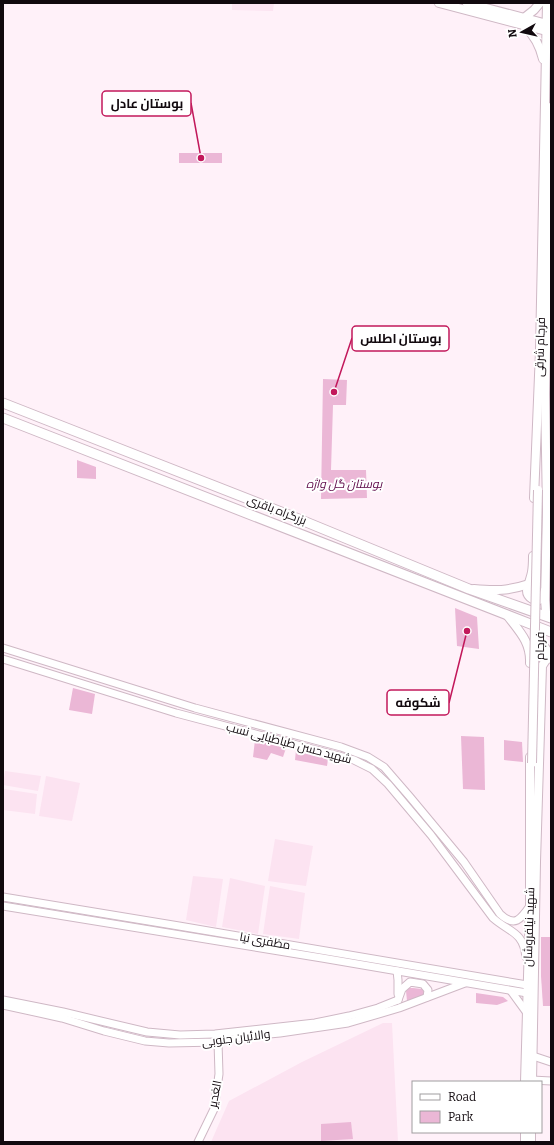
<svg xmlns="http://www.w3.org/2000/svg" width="554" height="1145" font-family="Bitter,Cairo,serif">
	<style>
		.built { fill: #fce3f1 }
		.green { fill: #ebb7d6 }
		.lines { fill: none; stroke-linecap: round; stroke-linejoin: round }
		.secondary-casing { stroke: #cfb8c5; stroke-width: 9 }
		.primary-casing { stroke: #cfb8c5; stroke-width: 10 }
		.highway-casing { stroke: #cfb8c5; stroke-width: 11 }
		.secondary { stroke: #fff; stroke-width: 7 }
		.primary { stroke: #fff; stroke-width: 8 }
		.highway { stroke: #fff; stroke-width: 9 }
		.primary-bridge-casing { stroke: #cfb8c5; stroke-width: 10; stroke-linecap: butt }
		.primary-bridge { stroke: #fff; stroke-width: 8 }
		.labels { text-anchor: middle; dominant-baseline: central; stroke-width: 4; stroke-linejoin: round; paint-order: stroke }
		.street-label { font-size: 12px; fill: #11090e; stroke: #fff }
		.park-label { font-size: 12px; font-style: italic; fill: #5f0a49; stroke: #fff }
		.leader { fill: none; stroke: #c2185b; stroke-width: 1.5 }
		.callout-dot { fill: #c2185b; stroke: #fff; stroke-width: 1.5 }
		.callout { fill: #fff; stroke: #c2185b; stroke-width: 1.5 }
		.callout-label { font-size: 13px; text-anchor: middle; font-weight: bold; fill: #11090e }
	</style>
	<rect width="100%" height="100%" fill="#fff1f9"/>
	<g class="built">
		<polygon points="232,3 274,3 273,11 232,10"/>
		<polygon points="5,771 41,776 38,791 3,785"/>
		<polygon points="46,776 80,783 72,821 39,816"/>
		<polygon points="4,789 37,794 35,814 3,810"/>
		<polygon points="275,839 313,846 306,886 268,881"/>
		<polygon points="193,876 223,879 216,927 186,920"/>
		<polygon points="230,878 265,886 258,934 222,927"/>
		<polygon points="270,886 305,893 299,939 263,934"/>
		<polygon points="383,1023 392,1023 398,1142 211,1142 229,1101 302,1062"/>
	</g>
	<g class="green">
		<rect x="179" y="153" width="43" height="10"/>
		<polygon points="323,379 347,380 346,405 333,405 331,470 366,470 367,498 321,499"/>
		<polygon points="77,460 96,467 96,479 77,478"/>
		<polygon points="455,608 477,617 479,649 457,646"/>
		<polygon points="73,688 95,694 92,714 69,710"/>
		<polygon points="461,736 484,737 485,790 463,789"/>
		<polygon points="255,740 286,748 283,757 271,753 267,760 253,757"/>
		<polygon points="504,740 522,742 523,762 504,760"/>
		<polygon points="296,750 328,759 327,766 295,760"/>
		<polygon points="541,937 551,937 551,1006 543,1006 541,976"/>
		<polygon points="409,988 413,988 422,989 424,992 423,995 407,1001 406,991"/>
		<polygon points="476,993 503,997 508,1001 497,1005 476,1003"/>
		<polygon points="351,1122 353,1139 321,1141 321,1124"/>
	</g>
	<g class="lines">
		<defs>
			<g id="secondary">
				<path d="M3 648 195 708 341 747 368 757 384 767 410 797 464 862 500 914C515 928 521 919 530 906"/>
				<path d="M3 659 176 713 354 760 372 769 388 784 431 835 493 918C510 933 523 931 526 957"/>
				<polyline points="3,897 179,926 527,985"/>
				<polyline points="3,906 322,958 527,993"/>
				<polyline points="397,971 398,980 398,994"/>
				<polyline points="511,991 527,1013"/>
				<polyline points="3,1000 63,1012 147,1032 180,1035 215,1034 315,1023 349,1016 378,1008 398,1000"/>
				<polyline points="398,1000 402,989 410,982 423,984 428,990 427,997"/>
				<polyline points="3,1005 62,1018 104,1031 145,1041 169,1043 218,1042 247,1036 280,1033 348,1023 399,1008 465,983"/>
				<polyline points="533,1056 551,1062"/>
				<polyline points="532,1080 551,1081"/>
				<polyline points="198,1142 214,1109 219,1074 218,1042"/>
			</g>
			<g id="primary">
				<polyline points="439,3 550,32"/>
				<polyline points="467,3 551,25"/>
				<polyline points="524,18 534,10 540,3"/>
				<path d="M525 27C535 36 540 46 543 59"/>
				<polyline points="534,498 540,351 547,3"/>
				<path d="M533 556C533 561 533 566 532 572 531 578 528 584 527 591 527 597 536 603 541 599 543 597 544 593 545 590"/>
				<path d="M474 589C495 591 508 591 529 584"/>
				<path d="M507 615C519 631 531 642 530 663"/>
				<polyline points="549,617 546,612 545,600 547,510 545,394 551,107"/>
				<polyline points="532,652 534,648 537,645 544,646 548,652 548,658"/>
				<polyline points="525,1082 530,906 530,757"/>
				<polyline points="532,1082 536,862 542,666 546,660 551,657"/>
				<polyline points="525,1142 525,1132"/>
				<polyline points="531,1142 531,1132"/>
			</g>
			<g id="highway">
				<polyline points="3,403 289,515 469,589 551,618"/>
				<polyline points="3,418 551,632"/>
			</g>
		</defs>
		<use href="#secondary" class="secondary-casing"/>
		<use href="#primary" class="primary-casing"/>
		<use href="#highway" class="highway-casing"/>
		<use href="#secondary" class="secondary"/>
		<use href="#primary" class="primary"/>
		<use href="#highway" class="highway"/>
		<defs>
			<polyline id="primary-bridge" points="532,763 538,490"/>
		</defs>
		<use href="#primary-bridge" class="primary-bridge-casing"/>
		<use href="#primary-bridge" class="primary-bridge"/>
	</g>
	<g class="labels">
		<g class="street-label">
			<text transform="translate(540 347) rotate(-88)">فرجام شرقی</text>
			<text transform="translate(277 510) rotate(21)">بزرگراه باقری</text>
			<text transform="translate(540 646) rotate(-89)">فرجام</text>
			<text transform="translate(289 743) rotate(15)">شهید حسن طباطبایی نسب</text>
			<text transform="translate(529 927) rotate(-88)">شهید نیلفروشان</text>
			<text transform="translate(265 941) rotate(10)">مظفری نیا</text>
			<text transform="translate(236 1038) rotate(-7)">والائیان جنوبی</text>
			<text transform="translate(215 1094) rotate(-79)">الغدیر</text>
		</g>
		<g class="park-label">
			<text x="344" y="484">بوستان گل واژه</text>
		</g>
	</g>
	<path class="leader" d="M201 158L191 103M334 392L352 338M467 631L449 703"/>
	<g class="callout-dot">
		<circle cx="201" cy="158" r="4"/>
		<circle cx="334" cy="392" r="4"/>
		<circle cx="467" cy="631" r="4"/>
	</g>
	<g class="callout">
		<rect x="102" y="91" width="89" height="25" rx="4"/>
		<rect x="352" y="326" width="97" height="25" rx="4"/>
		<rect x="387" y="690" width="62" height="25" rx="4"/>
	</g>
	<g class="callout-label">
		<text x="147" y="108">بوستان عادل</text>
		<text x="401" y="343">بوستان اطلس</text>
		<text x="418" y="707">شکوفه</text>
	</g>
	<rect width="554" height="1145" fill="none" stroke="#11090e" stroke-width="8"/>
	<rect x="412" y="1081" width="130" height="52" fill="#ffffff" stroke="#a09d9f"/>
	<rect x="420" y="1094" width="20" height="6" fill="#ffffff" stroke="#a09d9f"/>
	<text x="448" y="1101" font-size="12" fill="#11090e">Road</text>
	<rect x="420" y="1111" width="20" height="12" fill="#ebb7d6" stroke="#a09d9f"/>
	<text x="448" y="1121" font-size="12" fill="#11090e">Park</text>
	<g transform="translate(522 32) rotate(262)" stroke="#ffffff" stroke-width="3" paint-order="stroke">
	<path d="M0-3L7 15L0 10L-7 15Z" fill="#11090e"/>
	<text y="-6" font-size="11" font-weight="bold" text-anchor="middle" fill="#11090e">N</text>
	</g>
</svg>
